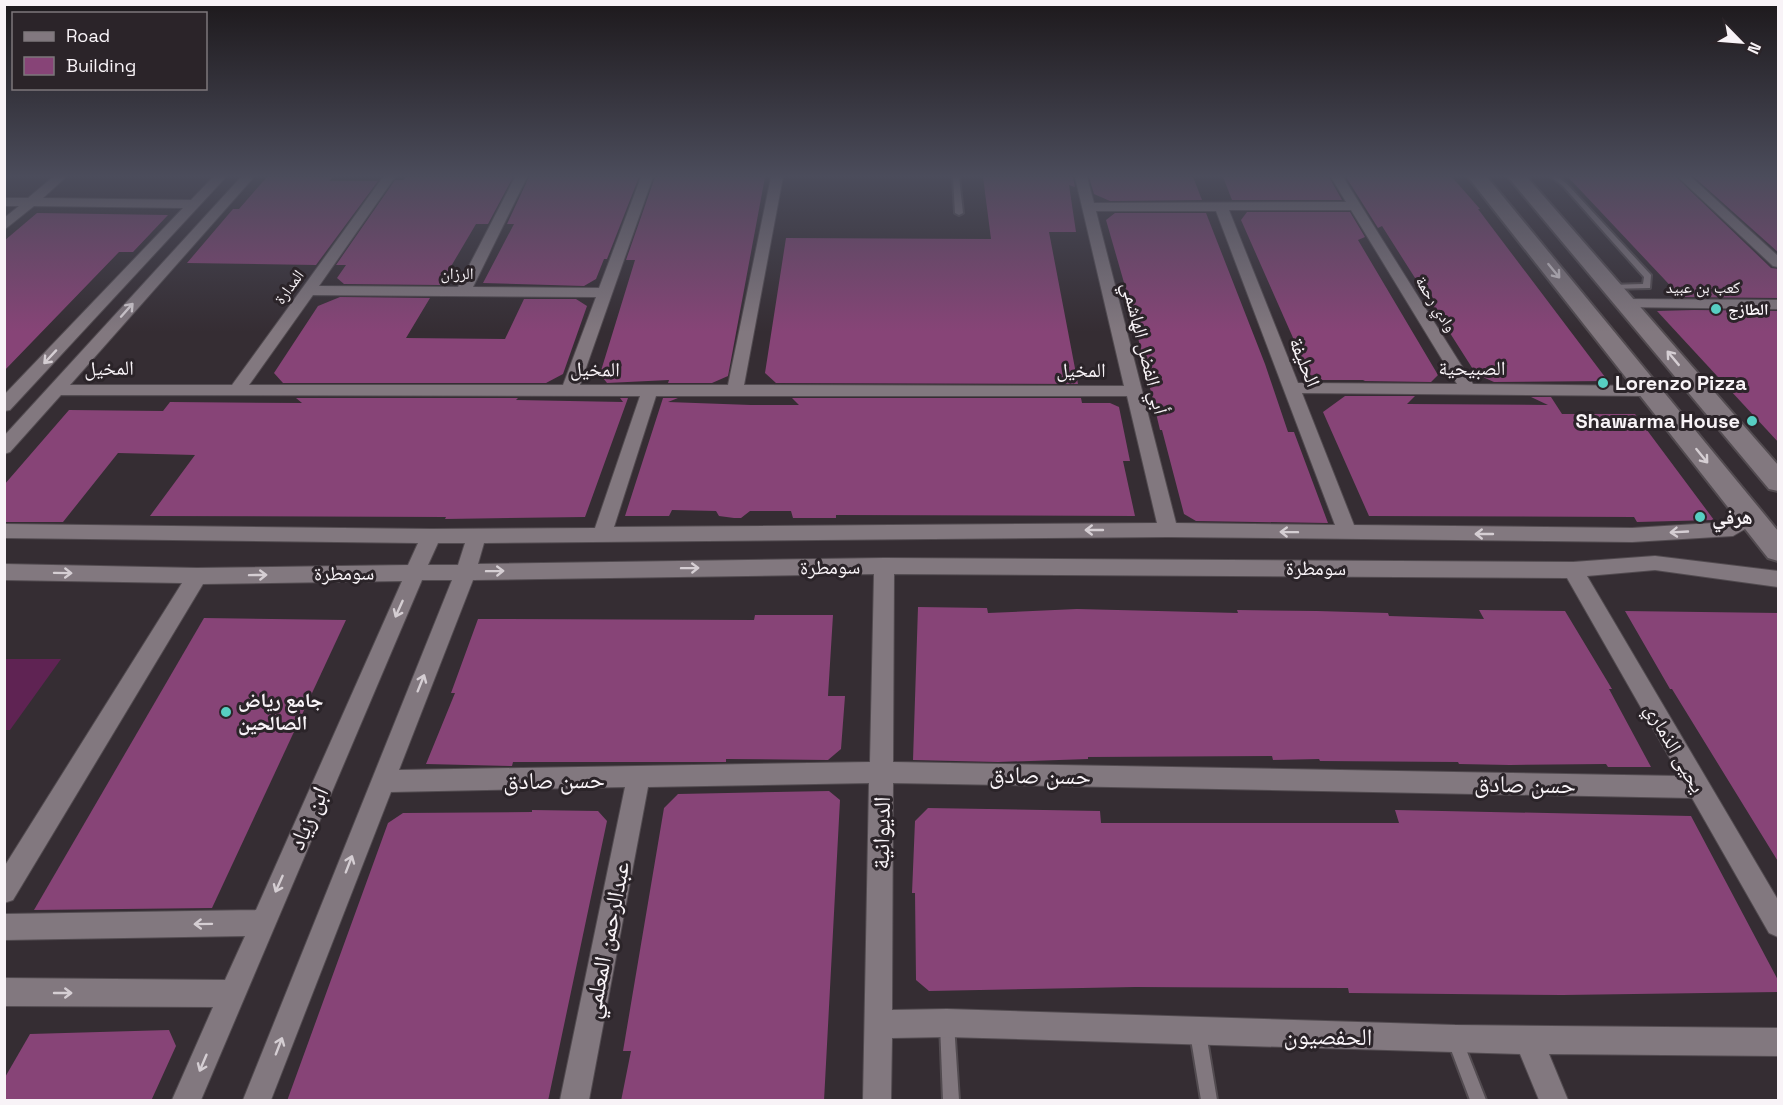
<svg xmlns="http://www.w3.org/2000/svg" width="1783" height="1105" font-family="'Space Grotesk','Noto Naskh Arabic',sans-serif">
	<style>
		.green { fill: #5f2353 }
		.building { fill: #874477 }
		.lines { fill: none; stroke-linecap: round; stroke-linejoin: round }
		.lane-casing { stroke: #524b50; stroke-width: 4 }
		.street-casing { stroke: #524b50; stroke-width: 2 }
		.secondary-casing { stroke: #524b50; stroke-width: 4 }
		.lane { fill: #82787f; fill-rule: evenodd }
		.street { fill: #82787f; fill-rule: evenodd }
		.secondary { fill: #82787f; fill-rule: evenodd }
		.oneway { stroke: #d5ced3 }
		.poi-dot { fill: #57cec2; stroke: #2b2429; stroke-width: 2 }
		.labels { text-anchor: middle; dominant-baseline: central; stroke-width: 6; stroke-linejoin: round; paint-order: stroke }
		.far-street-label { font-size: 16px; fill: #f8f3f7; stroke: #2b2429 }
		.far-poi-label { font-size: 16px; font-weight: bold; fill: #f8f3f7; stroke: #2b2429; text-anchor: start }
		.street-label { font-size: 20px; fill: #f8f3f7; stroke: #2b2429 }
		.poi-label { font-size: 20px; font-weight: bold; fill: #f8f3f7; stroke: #2b2429; text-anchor: start }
		.near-street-label { font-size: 24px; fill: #f8f3f7; stroke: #2b2429 }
	</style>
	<rect width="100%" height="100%" fill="#352d33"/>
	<polygon class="green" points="5,659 61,659 10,730 5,730"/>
	<g class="building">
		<polygon points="267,177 333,177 329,181 378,181 316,265 187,263 233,209 239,209"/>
		<polygon points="406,177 513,177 488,224 476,224 440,285 344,284 337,278 346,265 336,265 395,180 403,180"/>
		<polygon points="529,177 639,177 607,259 604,259 596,279 584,286 483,283 514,224 507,224"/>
		<polygon points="655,177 765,177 728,376 712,383 668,383 669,380 607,383 600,374 635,260 626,260"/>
		<polygon points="983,177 1073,177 1075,187 1069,185 1076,232 1049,232 1078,384 776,383 765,373 786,238 991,239"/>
		<polygon points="1089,177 1193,177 1202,200 1110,201 1094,194"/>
		<polygon points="1223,177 1329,177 1342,200 1232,200"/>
		<polygon points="1346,177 1452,177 1480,209 1478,209 1608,381 1494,382 1476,374 1382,226 1378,228"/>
		<polygon points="1568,177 1676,177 1771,268 1779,269 1779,298 1681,297"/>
		<polygon points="1694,177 1779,177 1779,253"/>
		<polygon points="1247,212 1350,212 1365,237 1358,240 1438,375 1431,382 1363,381 1365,380 1320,380 1309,374 1241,220"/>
		<polygon points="37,213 168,215 133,252 119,252 4,371 4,241"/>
		<polygon points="1115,213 1206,213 1265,364 1288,432 1294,432 1328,523 1196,521 1184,514 1162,430 1160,430 1129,300 1106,220"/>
		<polygon points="340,297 430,298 406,338 505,339 524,299 576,299 587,306 563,374 546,383 283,383 274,373 295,341 318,306"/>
		<polygon points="1694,310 1779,311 1779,443 1657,311"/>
		<polygon points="1345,396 1415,396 1407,404 1548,405 1531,397 1551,397 1562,414 1635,414 1714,520 1637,522 1634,517 1369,516 1323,412"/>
		<polygon points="296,398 518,398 516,400 623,402 620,398 628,398 585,517 445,519 446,517 150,516 195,455 118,453 63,522 4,522 4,485 69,410 163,411 170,402 302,403"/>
		<polygon points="663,398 678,398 668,402 751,405 799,405 792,398 1081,398 1082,403 1110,403 1119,407 1130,461 1123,461 1135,516 836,515 836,518 793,518 791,511 750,511 741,518 734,518 719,516 716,511 672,510 669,516 625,516"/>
		<polygon points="918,607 987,608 988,613 1077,609 1238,613 1237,610 1317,611 1388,613 1389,616 1484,619 1479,610 1565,611 1612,689 1609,689 1651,767 1608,767 1606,764 1510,765 1459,764 1458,762 1320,761 1319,759 1273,760 1272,756 1088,757 1088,759 998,762 913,760"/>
		<polygon points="1625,611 1779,613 1779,863 1672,689 1670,689"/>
		<polygon points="755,615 833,615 828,696 845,696 841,749 828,760 726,759 726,762 513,762 512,766 426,764 455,693 451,693 478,619 754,620"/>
		<polygon points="204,618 346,620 212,908 34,910"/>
		<polygon points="829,791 840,800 824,1101 621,1101 631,1051 623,1051 664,808 678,794"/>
		<polygon points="928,808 1100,811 1101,823 1399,823 1395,810 1691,816 1779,982 1779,992 1562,995 1349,993 1348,988 1135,987 929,991 916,980 915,893 912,893 915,821"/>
		<polygon points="532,810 598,811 607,821 548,1101 287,1101 388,823 403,813 532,812"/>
		<polygon points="169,1030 176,1046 151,1101 4,1101 4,1079 30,1034"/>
	</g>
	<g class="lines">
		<defs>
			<g id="lane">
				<polygon points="953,177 959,177 963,213 959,215 955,213"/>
				<polygon points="1551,177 1558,177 1567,184 1651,275 1650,288 1607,289 1606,287 1610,285 1643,284 1644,277 1563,186"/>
				<polygon points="947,1017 952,1019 954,1024 959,1100 943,1100 940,1024 942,1019"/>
				<polygon points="1198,1025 1203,1028 1206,1033 1217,1100 1201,1100 1190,1033 1193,1028"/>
				<polygon points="1455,1031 1460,1034 1486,1100 1470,1100 1447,1039 1450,1034"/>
			</g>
			<g id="street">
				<polygon points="53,177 66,177 43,198 191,200 213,177 226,177 10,410 4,411 4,395 183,208 34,206 4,230 4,218 19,206 4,206 4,198 28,198"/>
				<path d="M241 177H254L70 385H232L383 177H395L319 286 458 287 515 177H527L473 287 599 288 641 177H653L580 385H728L771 177H783L744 385 1124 386 1075 177H1087L1094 203 1346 202 1331 177H1343L1473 384 1649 386 1657 391 1649 396 1302 393 1354 525 1632 528 1729 522 1734 518 1736 503H1750L1752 521 1750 526 1733 536 1632 542 1168 537 484 543 478 564 884 558 1573 562 1655 556 1778 571V587L1655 570 1587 576 1778 900V937L1769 933 1692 798 893 783 892 1010 947 1009 1455 1025 1778 1028V1056L1549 1054 1568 1100H1539L1520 1054 947 1037 892 1038 891 1100H863L869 783 648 787 589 1100H560L625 787 391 792 271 1100H243L452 580H422L201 1100H172L213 1007 4 1006V978L225 980 245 936 4 940V914L256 910 402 581 203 584 13 900 4 903V867L182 583 4 580V564L197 568 408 565 418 543 4 538V524L431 529 595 528 640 396 61 395 10 452 4 454V436ZM1229 210H1351L1457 384 1298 383ZM1096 211H1216L1335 525 1176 523ZM313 295 596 297 563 385H249ZM656 396H1127L1157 523 614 527ZM438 543H465L458 565H428ZM874 574 870 762 399 770 473 580ZM894 574 1567 578 1680 776 893 762Z"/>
				<polygon points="1678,177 1691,177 1778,256 1778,267 1773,266"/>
				<polygon points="1627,299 1778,300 1778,309 1622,307 1619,304"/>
			</g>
			<g id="secondary">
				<polygon points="1468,177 1487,177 1778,531 1778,561 1768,558"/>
				<polygon points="1508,177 1527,177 1778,465 1778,491 1769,489"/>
			</g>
		</defs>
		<use href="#lane" class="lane-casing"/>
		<use href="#street" class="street-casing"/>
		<use href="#secondary" class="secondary-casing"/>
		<use href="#lane" class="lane"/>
		<use href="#street" class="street"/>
		<use href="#secondary" class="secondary"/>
	</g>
	<defs><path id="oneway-shaft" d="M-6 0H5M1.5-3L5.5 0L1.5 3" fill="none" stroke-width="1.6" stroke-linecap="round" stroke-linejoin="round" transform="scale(1.5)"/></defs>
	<g class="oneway">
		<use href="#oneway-shaft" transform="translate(1554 271) rotate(51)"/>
		<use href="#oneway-shaft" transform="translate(127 310) rotate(-48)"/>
		<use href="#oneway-shaft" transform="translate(50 357) rotate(133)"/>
		<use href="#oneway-shaft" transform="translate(1673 358) rotate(-130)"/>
		<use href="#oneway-shaft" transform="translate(1702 456) rotate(51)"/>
		<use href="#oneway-shaft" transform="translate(1094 530) rotate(180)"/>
		<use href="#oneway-shaft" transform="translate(1289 532) rotate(-179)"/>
		<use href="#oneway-shaft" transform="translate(1679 532) rotate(177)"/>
		<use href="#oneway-shaft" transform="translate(1484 534) rotate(-180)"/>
		<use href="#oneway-shaft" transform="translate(690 568) rotate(-1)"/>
		<use href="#oneway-shaft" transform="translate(495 571) rotate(-1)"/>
		<use href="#oneway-shaft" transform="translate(63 573) rotate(1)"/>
		<use href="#oneway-shaft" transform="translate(258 575) rotate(-1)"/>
		<use href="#oneway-shaft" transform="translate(399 609) rotate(114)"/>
		<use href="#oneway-shaft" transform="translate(421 683) rotate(-68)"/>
		<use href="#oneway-shaft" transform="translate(349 864) rotate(-69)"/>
		<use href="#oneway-shaft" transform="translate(279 884) rotate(114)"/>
		<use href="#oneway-shaft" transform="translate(203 924) rotate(179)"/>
		<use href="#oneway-shaft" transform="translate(63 993)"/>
		<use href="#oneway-shaft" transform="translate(279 1046) rotate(-69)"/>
		<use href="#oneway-shaft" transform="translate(203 1063) rotate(113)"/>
	</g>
	<linearGradient id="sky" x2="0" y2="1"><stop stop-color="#1d191c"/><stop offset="0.53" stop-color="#4b4c5b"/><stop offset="1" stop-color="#4b4c5b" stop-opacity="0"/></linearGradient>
	<rect width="1783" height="332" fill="url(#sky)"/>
	<g class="poi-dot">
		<circle cx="1716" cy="309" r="6"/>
		<circle cx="1603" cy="383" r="6"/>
		<circle cx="1752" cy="421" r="6"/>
		<circle cx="1700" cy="517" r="6"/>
		<circle cx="226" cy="712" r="6"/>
	</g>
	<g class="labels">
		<g class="far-street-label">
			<text x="457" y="273">الرزان</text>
			<text transform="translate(289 287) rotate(-54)">المدارة</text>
			<text x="1703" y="287">كعب بن عبيد</text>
			<text transform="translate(1436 304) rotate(58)">وادي رحمة</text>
		</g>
		<g class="far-poi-label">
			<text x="1728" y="309">الطازج</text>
		</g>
		<g class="street-label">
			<text transform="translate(1145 348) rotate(76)">أبي الفضل الهاشمي</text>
			<text transform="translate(1305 362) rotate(68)">الحليفة</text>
			<text transform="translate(109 368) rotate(-1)">المخيل</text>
			<text x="1472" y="368">الصبيحية</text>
			<text transform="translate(595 369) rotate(1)">المخيل</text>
			<text x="1081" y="370">المخيل</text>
			<text transform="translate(830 567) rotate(-1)">سومطرة</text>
			<text x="1316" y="568">سومطرة</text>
			<text transform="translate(344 573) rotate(-1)">سومطرة</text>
			<text transform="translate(1675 748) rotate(60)">يحيى الذماري</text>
		</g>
		<g class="poi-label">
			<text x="1615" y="383">Lorenzo Pizza</text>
			<text x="1740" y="421" text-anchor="end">Shawarma House</text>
			<text x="1712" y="517">هرفي</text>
			<text x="238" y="700">جامع رياض<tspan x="238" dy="23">الصالحين</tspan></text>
		</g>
		<g class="near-street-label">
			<text transform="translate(1040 775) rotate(1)">حسن صادق</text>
			<text transform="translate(554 780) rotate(-1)">حسن صادق</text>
			<text transform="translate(1525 784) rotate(1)">حسن صادق</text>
			<text transform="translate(308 818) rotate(-66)">ابن زياد</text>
			<text transform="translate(881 833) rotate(-89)">الديوانية</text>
			<text transform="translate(606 940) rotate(-79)">عبدالرحمن المعلمي</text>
			<text transform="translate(1328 1036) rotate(1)">الحفصيون</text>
		</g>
	</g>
	<rect width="1783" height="1105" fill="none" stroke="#f8f3f7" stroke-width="12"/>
	<rect x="12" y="12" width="195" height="78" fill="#2b2429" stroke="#7d777b" stroke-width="1.5"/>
	<rect x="24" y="32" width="30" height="9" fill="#82787f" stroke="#7d777b" stroke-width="1.5"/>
	<text x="66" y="42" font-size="18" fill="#f8f3f7">Road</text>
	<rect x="24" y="57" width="30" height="18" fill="#874477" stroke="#7d777b" stroke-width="1.5"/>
	<text x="66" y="72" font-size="18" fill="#f8f3f7">Building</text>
	<g transform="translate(1741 42) rotate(115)" stroke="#2b2429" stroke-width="4.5" paint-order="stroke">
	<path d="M0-4.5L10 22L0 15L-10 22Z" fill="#f8f3f7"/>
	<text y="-9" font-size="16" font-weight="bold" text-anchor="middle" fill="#f8f3f7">N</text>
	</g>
</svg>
